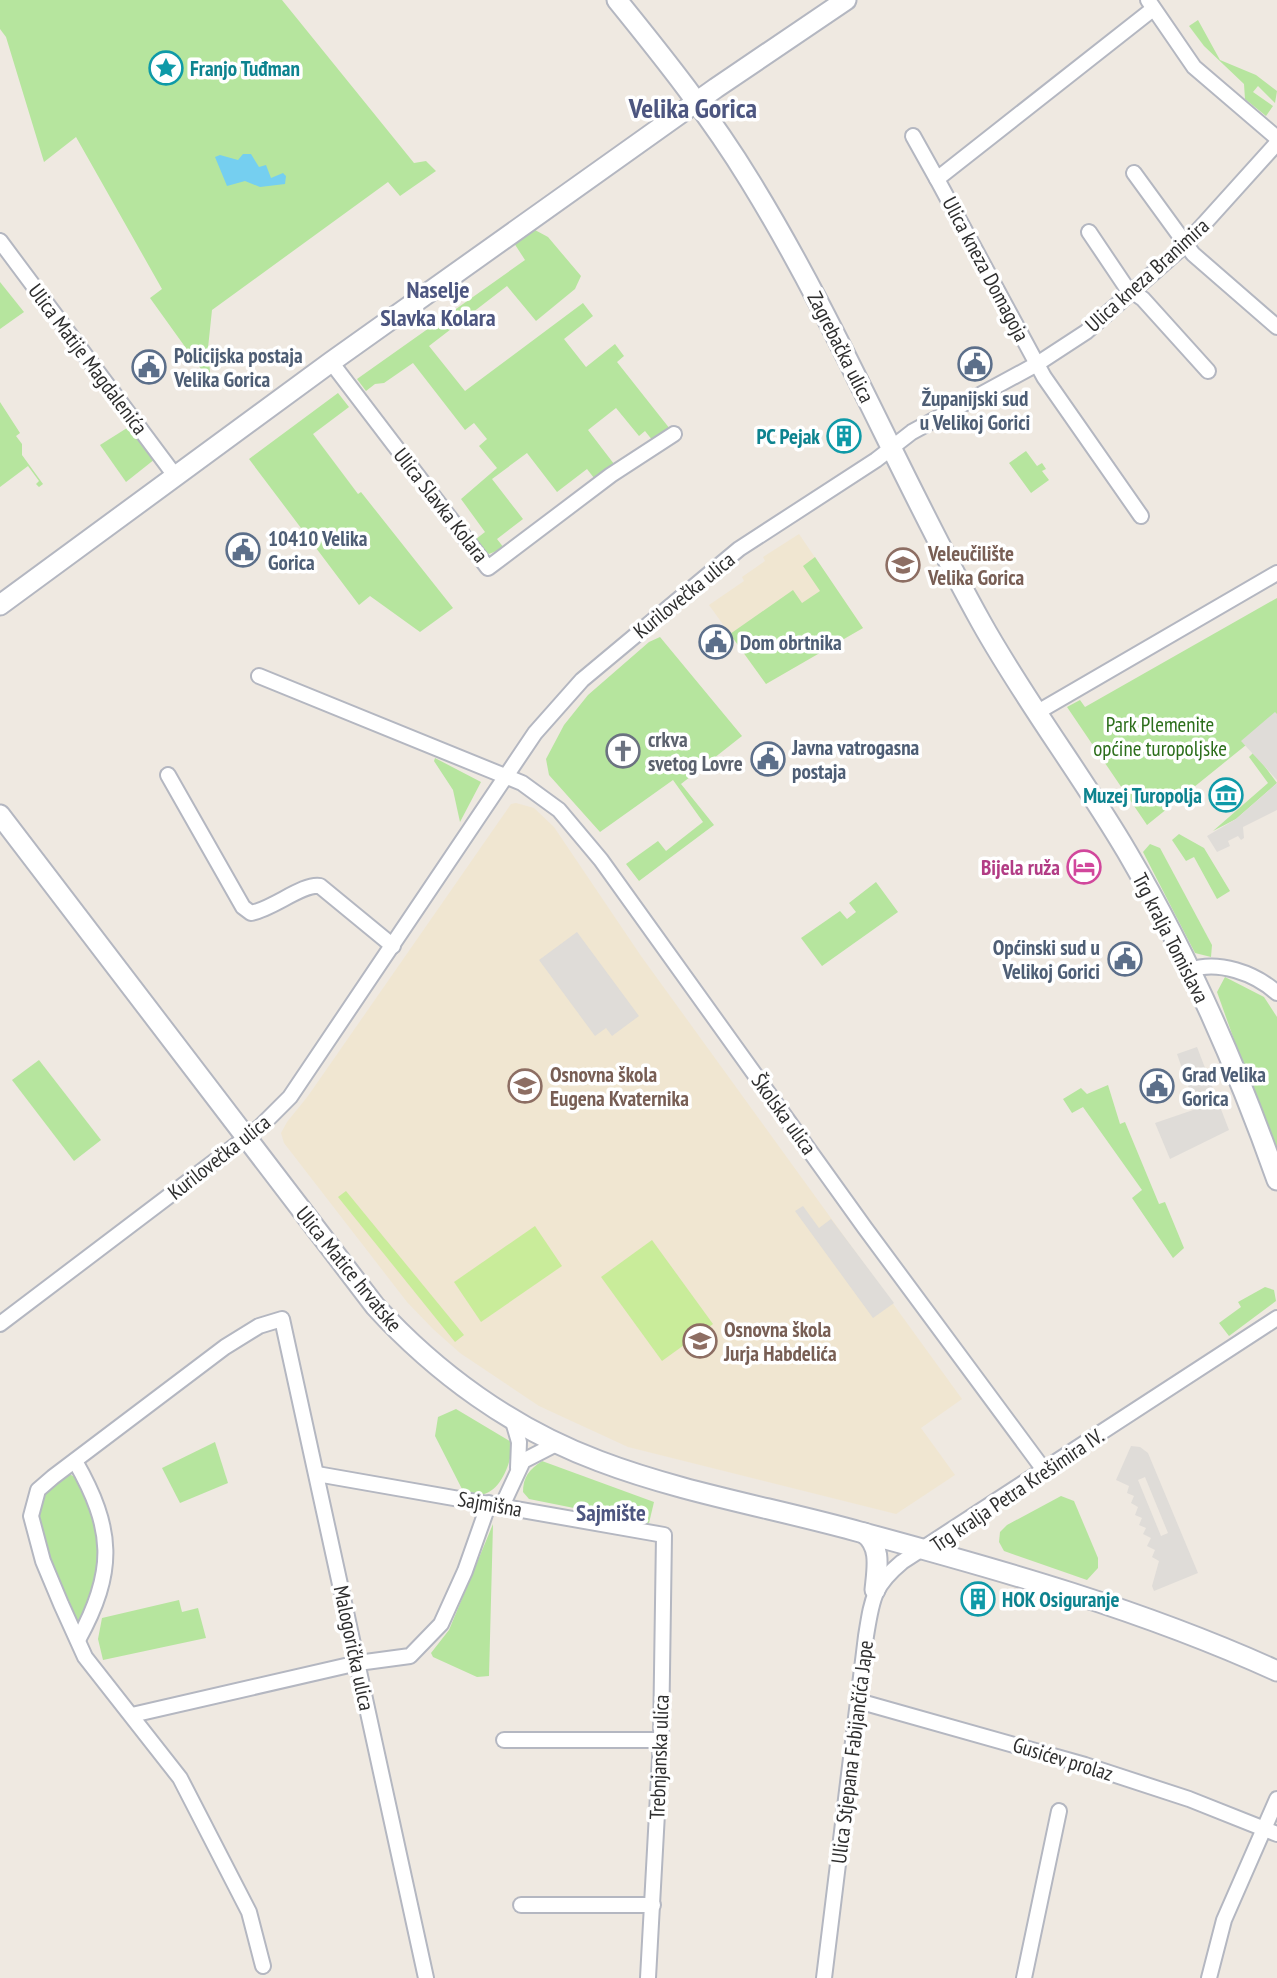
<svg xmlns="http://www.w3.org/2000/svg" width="1277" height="1978" font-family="'PT Sans Narrow',sans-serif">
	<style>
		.education { fill: #f0e6d1 }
		.green { fill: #b6e59e }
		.pitch { fill: #c9ec9a }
		.plaza { fill: #dfdcd8; fill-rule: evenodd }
		.water { fill: #75cff0 }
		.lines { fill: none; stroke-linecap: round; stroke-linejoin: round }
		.street-casing { stroke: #b4b7c1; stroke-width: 18 }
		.secondary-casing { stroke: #b4b7c1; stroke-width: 23 }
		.street { stroke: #fff; stroke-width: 14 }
		.secondary { stroke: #fff; stroke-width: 19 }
		.labels { text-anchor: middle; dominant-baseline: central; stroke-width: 7; stroke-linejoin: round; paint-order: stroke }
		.culture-label { font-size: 21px; font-weight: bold; fill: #0d838f; stroke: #fff; text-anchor: start }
		.street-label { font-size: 21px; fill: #2e2e2e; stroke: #fff }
		.service-label { font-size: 21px; font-weight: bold; fill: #4e5e75; stroke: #fff; text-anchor: start }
		.education-label { font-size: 21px; font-weight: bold; fill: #785e54; stroke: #fff; text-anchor: start }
		.park-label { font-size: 21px; fill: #2c6e1b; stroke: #fff }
		.worship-label { font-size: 21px; font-weight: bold; fill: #5b616d; stroke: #fff; text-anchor: start }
		.hotel-label { font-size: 21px; font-weight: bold; fill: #b23c85; stroke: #fff; text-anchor: end }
		.neighbourhood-label { font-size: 23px; font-weight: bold; fill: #4d5680; stroke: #fff }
		.quarter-label { font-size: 24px; font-weight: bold; fill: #4d5680; stroke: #fff }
		.district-label { font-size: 28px; font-weight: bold; fill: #4d5680; stroke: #fff }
	</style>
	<rect width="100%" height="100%" fill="#efe9e1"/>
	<g class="education">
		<polygon points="799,534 863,628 766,684 709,605 744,581 742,577 765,561 763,557"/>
		<polygon points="516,803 534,808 554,827 641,956 962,1399 921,1428 955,1475 896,1514 628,1447 539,1406 460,1353 433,1329 407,1302 284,1143 281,1133 287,1122 308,1096 511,804"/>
	</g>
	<g class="green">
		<polygon points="0,0 282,0 414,163 426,161 436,171 400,196 388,182 212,310 208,348 211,383 150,298 162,289 76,137 44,162 6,37 0,29"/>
		<polygon points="1198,20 1220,60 1256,75 1277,91 1275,103 1258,86 1253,92 1273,106 1266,116 1245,99 1244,84 1204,46 1189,26"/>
		<polygon points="535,230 548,237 581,276 575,289 536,321 507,286 429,346 465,391 583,303 593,316 564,339 586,367 615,344 624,356 617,362 670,429 653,441 645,431 639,436 616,408 588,430 614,464 594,478 587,469 557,492 527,453 492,479 523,519 497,539 504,548 489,554 476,546 476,539 485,532 461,499 497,468 479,446 487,439 474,423 465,430 413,363 384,383 375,384 366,391 357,379 525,260 514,243"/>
		<polygon points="0,282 24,312 0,329"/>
		<polygon points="338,393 349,407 313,434 358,494 361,492 453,608 420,632 370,596 359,605 249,459"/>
		<polygon points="0,402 20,433 16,436 22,444 22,455 43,484 39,487 36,484 39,481 28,466 0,487"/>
		<polygon points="127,428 133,430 155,459 126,482 100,445"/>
		<polygon points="1026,451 1037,466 1042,463 1046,469 1042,471 1049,480 1031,493 1009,463"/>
		<polygon points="815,557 863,628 766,684 730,634 793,590 802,603 820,591 803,566"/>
		<polygon points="1277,598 1277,720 1147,825 1067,707 1080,700 1085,707"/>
		<polygon points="660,637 742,736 681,784 714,825 639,881 626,864 658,841 666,851 703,822 673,780 600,832 549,775 546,759 564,725 588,695 649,642"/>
		<polygon points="1254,752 1277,783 1236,819 1213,831 1268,783 1249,757"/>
		<polygon points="435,758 481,782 460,822 453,790 434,761"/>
		<polygon points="1179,834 1204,848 1230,891 1217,899 1194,857 1186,861 1172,840"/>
		<polygon points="1150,844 1160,848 1212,945 1211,957 1195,953 1143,852"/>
		<polygon points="876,882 898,912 822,966 801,938 840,911 847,919 856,912 849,903"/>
		<polygon points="1225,977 1264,997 1277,1017 1277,1160 1217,992"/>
		<polygon points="39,1060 101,1140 74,1161 12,1080"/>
		<polygon points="1108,1085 1120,1124 1125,1122 1159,1204 1165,1202 1184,1248 1173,1258 1132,1198 1142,1190 1083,1107 1072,1113 1063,1099 1081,1088 1087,1094"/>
		<polygon points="1265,1287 1274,1290 1276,1301 1229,1336 1219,1323 1241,1307 1238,1302"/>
		<path d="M456 1409 513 1443C511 1461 502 1492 480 1495 475 1495 468 1492 463 1491L435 1436 438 1417Z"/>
		<polygon points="215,1442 228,1483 180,1503 162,1468"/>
		<path d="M542 1461 654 1502 649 1523 529 1499 523 1492C523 1477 529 1470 542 1461Z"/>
		<path d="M69 1474C84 1480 87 1495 91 1509 103 1554 99 1583 80 1625L70 1617C57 1580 9 1491 69 1474Z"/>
		<polygon points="1061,1496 1074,1501 1098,1558 1098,1568 1087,1580 1004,1551 999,1542 1000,1532 1007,1525"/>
		<polygon points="493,1524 489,1676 477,1677 433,1657 431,1653 449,1630"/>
		<polygon points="179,1600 182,1612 198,1608 206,1638 103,1660 98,1639 102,1618"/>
	</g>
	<g class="pitch">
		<polygon points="346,1191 464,1335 455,1342 338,1197"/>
		<polygon points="535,1226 562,1266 481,1322 454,1282"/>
		<polygon points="652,1240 713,1324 662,1361 601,1277"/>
	</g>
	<g class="plaza">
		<polygon points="1275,712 1277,714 1277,780 1241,741"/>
		<polygon points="1277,783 1277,810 1243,827 1244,838 1241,840 1238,836 1228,841 1230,846 1217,852 1207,836 1236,819"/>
		<polygon points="577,932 639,1016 612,1036 606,1028 595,1036 539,960"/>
		<polygon points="1197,1047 1229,1130 1170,1159 1155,1123 1196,1109 1177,1054"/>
		<polygon points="803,1206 819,1228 831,1219 894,1303 873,1318 795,1211"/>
		<path d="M1131 1446 1140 1447 1148 1453 1198 1573 1154 1591 1152 1586 1159 1561 1152 1557 1155 1550 1147 1546 1151 1538 1143 1534 1146 1528 1139 1525 1142 1518 1135 1515 1138 1507 1131 1503 1134 1496 1127 1493 1129 1486 1116 1480ZM1145 1477 1168 1533 1161 1536 1138 1480Z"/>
	</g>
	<polygon class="water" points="243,154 251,154 259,167 266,165 271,178 283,173 286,176 285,184 260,187 245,181 227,186 215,157 220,155 238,160"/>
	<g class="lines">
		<defs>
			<g id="street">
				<polyline points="1148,0 1194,67 1277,138"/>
				<polyline points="913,136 937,179"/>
				<polyline points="1134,173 1193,254 1277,327"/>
				<polyline points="1089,232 1126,287 1143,299 1208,371"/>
				<polyline points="0,241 176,477"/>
				<polyline points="331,362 488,568 611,475 674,434"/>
				<polyline points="1141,516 1044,377 937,179 1153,9"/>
				<polyline points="259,676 522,783 559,810 601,860 865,1228 1044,1470"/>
				<polyline points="1036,713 1277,573"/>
				<path d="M168 775 243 907 251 913C273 909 303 883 320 886L393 946"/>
				<path d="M1190 970C1218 960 1255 973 1277 993"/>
				<polyline points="0,1324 260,1127 290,1097 535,733 582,680 739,549 876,460 912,432 1037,364 1086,332 1185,245 1277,143"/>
				<polyline points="512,1418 519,1442 518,1468"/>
				<path d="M75 1461C114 1529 116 1571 78 1640"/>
				<polyline points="317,1474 664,1535 661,1740 648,1978"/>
				<polyline points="502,1506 523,1461 558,1443"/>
				<polyline points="858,1701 1085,1765 1189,1799 1277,1834"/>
				<polyline points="132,1715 358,1663 410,1656 441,1624 465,1571 489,1503"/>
				<polyline points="504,1740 661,1740"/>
				<polyline points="521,1905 653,1905"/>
				<polyline points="263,1966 249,1912 180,1778 85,1657 61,1604 43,1561 31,1516 38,1490 53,1477 225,1347 259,1326 282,1319 426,1978"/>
				<path d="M824 1978 866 1636C872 1599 873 1586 902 1562L1277 1318"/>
				<polyline points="1024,1978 1059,1811"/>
				<polyline points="1209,1978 1224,1920 1277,1799"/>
			</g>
			<g id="secondary">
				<path d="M617 0C664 58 711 117 750 181 837 322 900 477 981 622 1025 701 1081 774 1127 852 1188 955 1237 1067 1277 1180"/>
				<polyline points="0,605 331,362 716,88 846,0"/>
				<path d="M0 815 375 1306C436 1373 513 1429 599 1461 683 1493 774 1508 860 1532 1001 1570 1143 1610 1277 1671"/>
				<path d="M864 1533C882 1546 877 1569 875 1590"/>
			</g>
		</defs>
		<use href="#street" class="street-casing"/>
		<use href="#secondary" class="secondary-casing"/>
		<use href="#street" class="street"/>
		<use href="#secondary" class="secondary"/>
	</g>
	<defs>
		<symbol id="sight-ring" viewBox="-11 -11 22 22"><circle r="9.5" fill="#fff" stroke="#0f9aa8" stroke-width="1.5"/><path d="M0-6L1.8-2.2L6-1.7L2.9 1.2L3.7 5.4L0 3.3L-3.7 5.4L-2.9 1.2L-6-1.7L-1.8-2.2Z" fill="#0f9aa8"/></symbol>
		<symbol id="civic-ring" viewBox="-11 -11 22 22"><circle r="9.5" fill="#fff" stroke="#5c6f8a" stroke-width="1.5"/><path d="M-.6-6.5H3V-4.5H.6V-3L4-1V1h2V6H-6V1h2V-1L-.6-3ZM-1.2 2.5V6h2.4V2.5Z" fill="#5c6f8a"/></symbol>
		<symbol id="building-ring" viewBox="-11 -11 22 22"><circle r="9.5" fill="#fff" stroke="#0f9aa8" stroke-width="1.5"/><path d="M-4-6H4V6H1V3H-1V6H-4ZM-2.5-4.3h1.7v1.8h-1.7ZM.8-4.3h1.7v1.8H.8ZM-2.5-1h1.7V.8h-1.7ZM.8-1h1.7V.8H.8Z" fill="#0f9aa8"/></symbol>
		<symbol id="university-ring" viewBox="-11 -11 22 22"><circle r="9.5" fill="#fff" stroke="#8d6e63" stroke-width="1.5"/><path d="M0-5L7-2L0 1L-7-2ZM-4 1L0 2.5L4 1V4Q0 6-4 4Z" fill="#8d6e63"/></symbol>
		<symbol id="church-ring" viewBox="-11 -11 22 22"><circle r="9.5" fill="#fff" stroke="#6b7280" stroke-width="1.5"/><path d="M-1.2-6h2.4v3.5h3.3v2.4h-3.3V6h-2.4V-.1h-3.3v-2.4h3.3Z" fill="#6b7280"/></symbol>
		<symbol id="museum-ring" viewBox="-11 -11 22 22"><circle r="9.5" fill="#fff" stroke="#0f9aa8" stroke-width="1.5"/><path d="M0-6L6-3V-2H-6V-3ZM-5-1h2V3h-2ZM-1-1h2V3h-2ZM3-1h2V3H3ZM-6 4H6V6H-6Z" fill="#0f9aa8"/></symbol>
		<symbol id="hotel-ring" viewBox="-11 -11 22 22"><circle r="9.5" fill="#fff" stroke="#d1479c" stroke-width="1.5"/><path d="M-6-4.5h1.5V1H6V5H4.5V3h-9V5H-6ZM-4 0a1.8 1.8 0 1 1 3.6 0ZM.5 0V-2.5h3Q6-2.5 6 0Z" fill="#d1479c"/></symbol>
		<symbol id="school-ring" viewBox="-11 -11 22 22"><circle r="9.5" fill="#fff" stroke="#8d6e63" stroke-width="1.5"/><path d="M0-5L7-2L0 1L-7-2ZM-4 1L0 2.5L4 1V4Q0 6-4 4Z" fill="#8d6e63"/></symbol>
	</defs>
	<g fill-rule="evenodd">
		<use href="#sight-ring" x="147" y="49" width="38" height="38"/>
		<use href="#civic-ring" x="956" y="345" width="38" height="38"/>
		<use href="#civic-ring" x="130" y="348" width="38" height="38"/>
		<use href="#building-ring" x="825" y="417" width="38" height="38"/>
		<use href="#civic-ring" x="224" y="531" width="38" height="38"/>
		<use href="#university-ring" x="884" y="546" width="38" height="38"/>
		<use href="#civic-ring" x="697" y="623" width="38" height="38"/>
		<use href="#church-ring" x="604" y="732" width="38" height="38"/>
		<use href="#civic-ring" x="749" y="740" width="38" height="38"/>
		<use href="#museum-ring" x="1207" y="776" width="38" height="38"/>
		<use href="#hotel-ring" x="1065" y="848" width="38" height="38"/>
		<use href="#civic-ring" x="1106" y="940" width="38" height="38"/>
		<use href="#school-ring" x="506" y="1067" width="38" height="38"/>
		<use href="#civic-ring" x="1138" y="1067" width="38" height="38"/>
		<use href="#school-ring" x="681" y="1322" width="38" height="38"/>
		<use href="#building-ring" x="959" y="1580" width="38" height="38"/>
	</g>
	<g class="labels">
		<g class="culture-label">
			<text x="190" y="68">Franjo Tuđman</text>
			<text x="820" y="436" text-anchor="end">PC Pejak</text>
			<text x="1202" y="795" text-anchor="end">Muzej Turopolja</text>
			<text x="1002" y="1599">HOK Osiguranje</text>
		</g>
		<g class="street-label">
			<text transform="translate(986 269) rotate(62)">Ulica kneza Domagoja</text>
			<text transform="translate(1147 275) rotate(-42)">Ulica kneza Branimira</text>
			<text transform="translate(841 347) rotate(63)">Zagrebačka ulica</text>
			<text transform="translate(88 359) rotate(53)">Ulica Matije Magdalenića</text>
			<text transform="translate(441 505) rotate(52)">Ulica Slavka Kolara</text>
			<text transform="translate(684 595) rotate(-39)">Kurilovečka ulica</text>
			<text transform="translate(1171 938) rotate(63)">Trg kralja Tomislava</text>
			<text transform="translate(784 1114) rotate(54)">Školska ulica</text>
			<text transform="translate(219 1157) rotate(-38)">Kurilovečka ulica</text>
			<text transform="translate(349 1269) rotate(51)">Ulica Matice hrvatske</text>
			<text transform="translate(1017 1490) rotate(-34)">Trg kralja Petra Krešimira IV.</text>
			<text transform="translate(490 1504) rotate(10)">Sajmišna</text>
			<text transform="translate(354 1648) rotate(78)">Malogorička ulica</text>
			<text transform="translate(852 1752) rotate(-83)">Ulica Stjepana Fabijančića Jape</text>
			<text transform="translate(659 1757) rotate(-88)">Trebnjanska ulica</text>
			<text transform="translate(1063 1759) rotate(17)">Gusićev prolaz</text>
		</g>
		<g class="service-label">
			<text x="174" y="355">Policijska postaja<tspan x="174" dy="24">Velika Gorica</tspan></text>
			<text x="975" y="398" text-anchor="middle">Županijski sud<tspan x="975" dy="24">u Velikoj Gorici</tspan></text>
			<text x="268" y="538">10410 Velika<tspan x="268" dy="24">Gorica</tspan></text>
			<text x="740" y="642">Dom obrtnika</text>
			<text x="792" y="747">Javna vatrogasna<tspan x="792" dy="24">postaja</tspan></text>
			<text x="1100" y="947" text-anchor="end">Općinski sud u<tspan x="1100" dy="24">Velikoj Gorici</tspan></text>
			<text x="1182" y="1074">Grad Velika<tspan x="1182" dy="24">Gorica</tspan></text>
		</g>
		<g class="education-label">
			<text x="928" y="553">Veleučilište<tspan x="928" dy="24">Velika Gorica</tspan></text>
			<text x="550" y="1074">Osnovna škola<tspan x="550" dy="24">Eugena Kvaternika</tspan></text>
			<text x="724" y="1329">Osnovna škola<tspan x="724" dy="24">Jurja Habdelića</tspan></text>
		</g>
		<g class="park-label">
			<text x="1160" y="724">Park Plemenite<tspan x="1160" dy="24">općine turopoljske</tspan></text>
		</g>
		<g class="worship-label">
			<text x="648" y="739">crkva<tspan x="648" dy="24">svetog Lovre</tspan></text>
		</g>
		<g class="hotel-label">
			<text x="1060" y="867">Bijela ruža</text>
		</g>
		<g class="neighbourhood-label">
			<text x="611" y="1512">Sajmište</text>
		</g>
		<g class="quarter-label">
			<text x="438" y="289">Naselje<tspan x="438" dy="28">Slavka Kolara</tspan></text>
		</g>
		<g class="district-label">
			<text x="693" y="107">Velika Gorica</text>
		</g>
	</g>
</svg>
